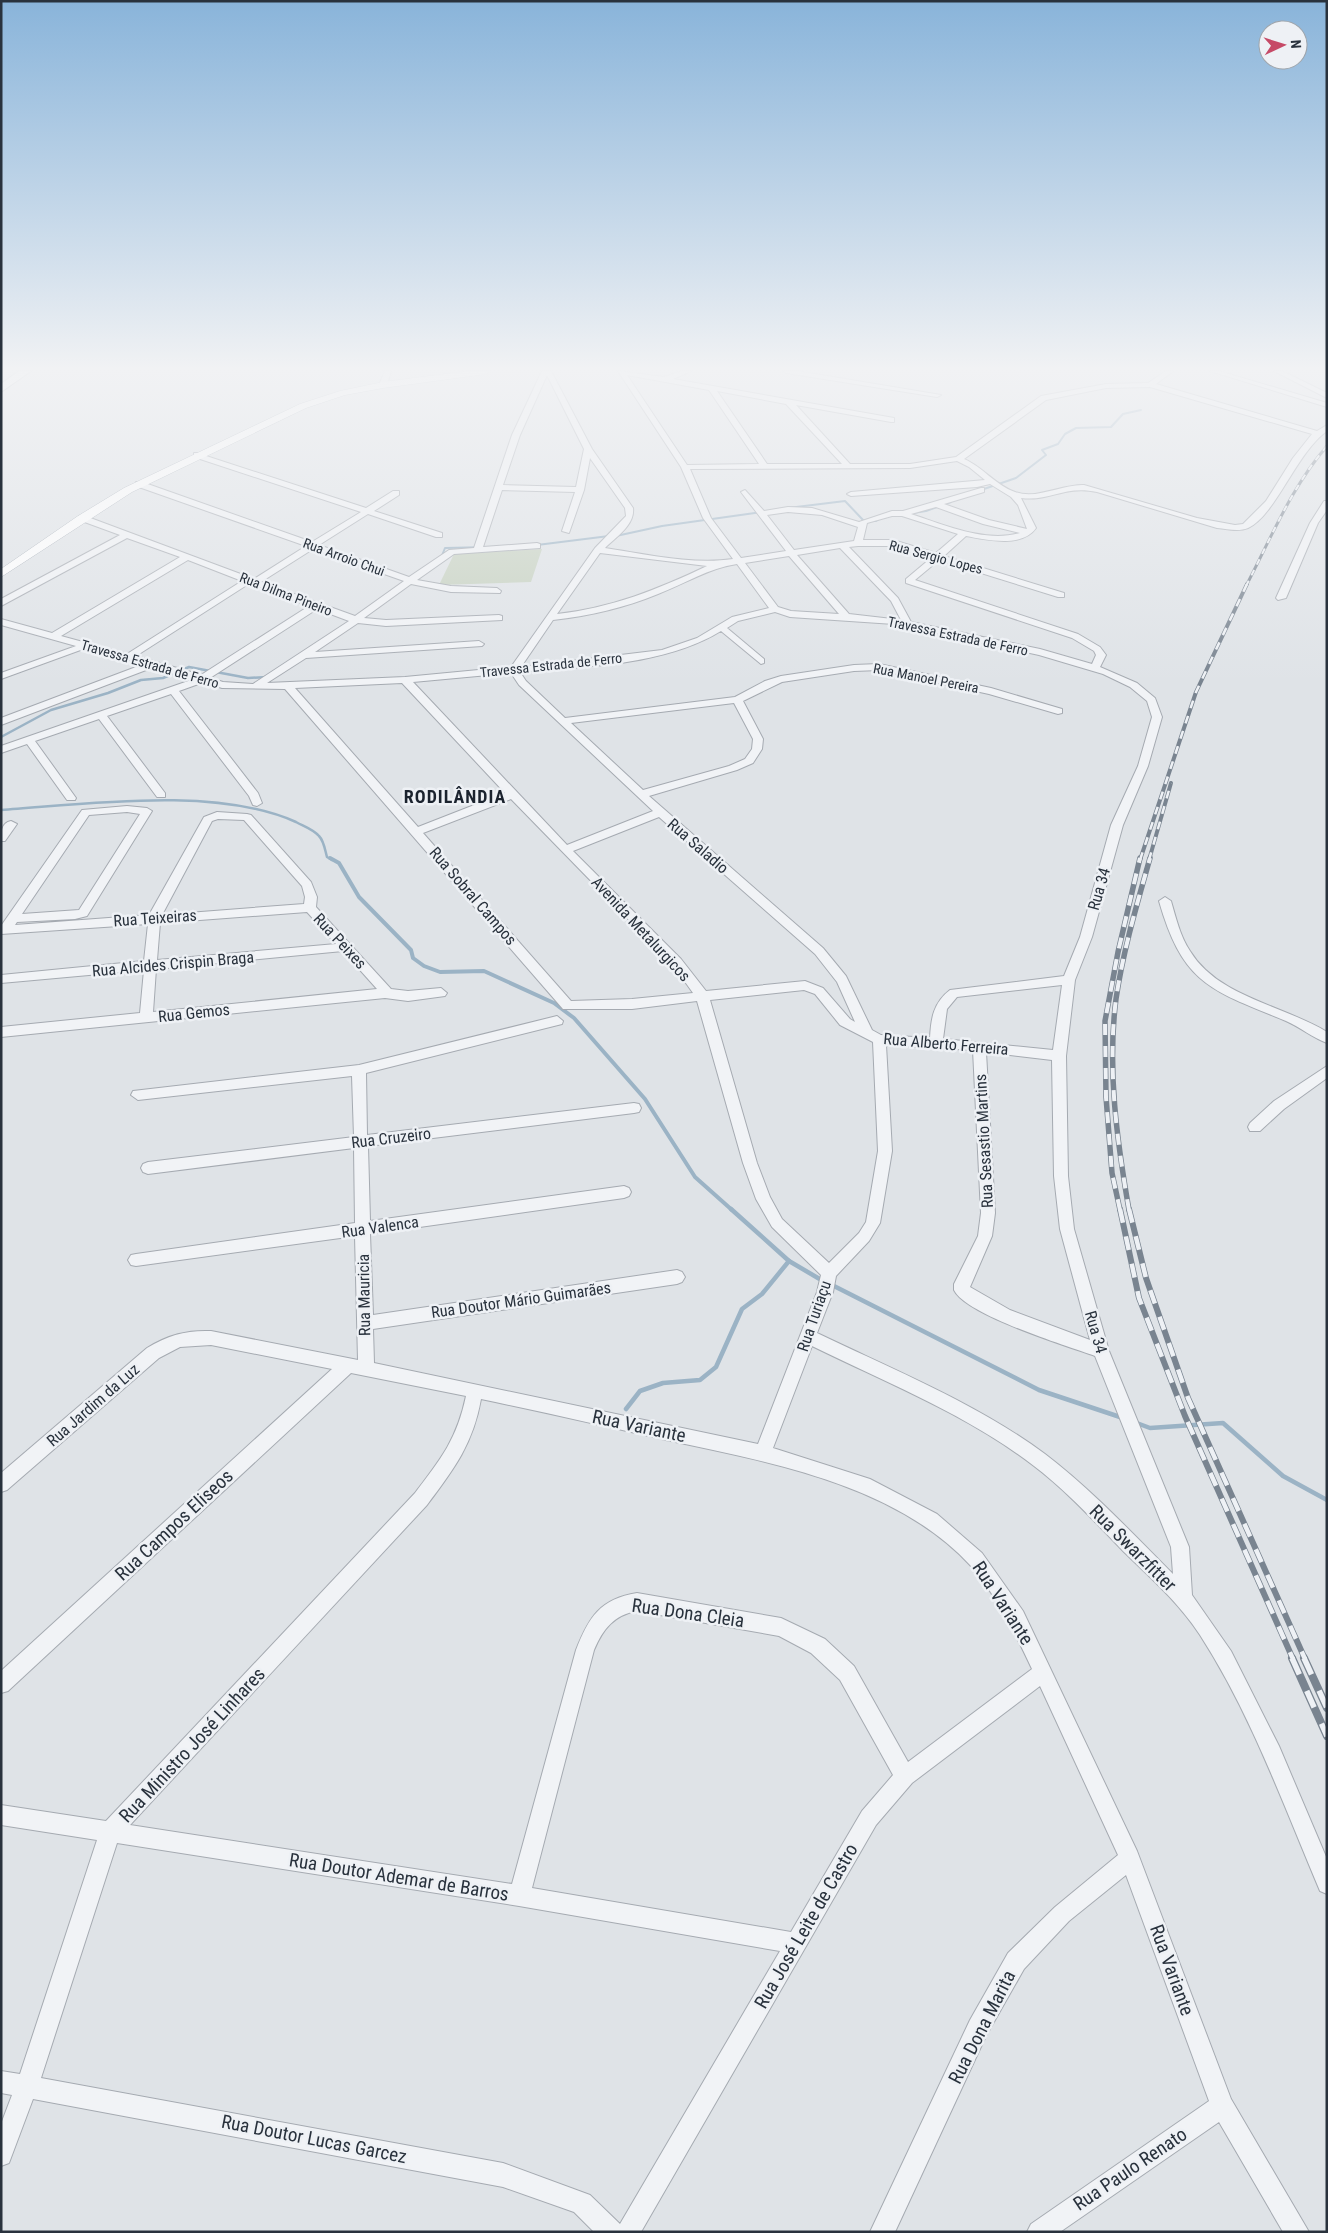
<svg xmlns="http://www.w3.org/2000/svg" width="1328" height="2233" font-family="'Roboto Condensed',sans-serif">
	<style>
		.green { fill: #c6d1c0 }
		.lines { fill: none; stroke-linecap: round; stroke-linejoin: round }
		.stream-far3 { stroke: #9bb3c5; stroke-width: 2 }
		.stream-far2 { stroke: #9bb3c5; stroke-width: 2.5 }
		.stream-far1 { stroke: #9bb3c5; stroke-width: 4 }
		.stream { stroke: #9bb3c5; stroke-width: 4.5 }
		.minor-casing { stroke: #a5aab1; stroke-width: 2 }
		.major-casing { stroke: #9fa8b2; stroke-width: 1 }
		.highway-casing { stroke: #87929d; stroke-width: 2 }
		.minor { fill: #f1f3f6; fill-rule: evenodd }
		.major { fill: #fff; fill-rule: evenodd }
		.highway { fill: #fff; fill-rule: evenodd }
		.rail-far4-casing { stroke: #798490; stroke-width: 3 }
		.rail-far3-casing { stroke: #798490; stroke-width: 4 }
		.rail-far2-casing { stroke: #798490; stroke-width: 5.5 }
		.rail-far1-casing { stroke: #798490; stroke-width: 6 }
		.rail-casing { stroke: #798490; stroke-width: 8 }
		.rail-far4 { stroke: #eef1f5; stroke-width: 2; stroke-dasharray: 6; stroke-linecap: butt }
		.rail-far3 { stroke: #eef1f5; stroke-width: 2.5; stroke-dasharray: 8; stroke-linecap: butt }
		.rail-far2 { stroke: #eef1f5; stroke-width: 4; stroke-dasharray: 11; stroke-linecap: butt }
		.rail-far1 { stroke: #eef1f5; stroke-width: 4.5; stroke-dasharray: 14; stroke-linecap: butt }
		.rail { stroke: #eef1f5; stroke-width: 5.5; stroke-dasharray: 18; stroke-linecap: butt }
		.labels { text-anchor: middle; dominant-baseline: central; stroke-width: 5; stroke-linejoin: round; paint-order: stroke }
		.far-street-label { font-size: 14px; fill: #29323d; stroke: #eef1f5 }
		.street-label { font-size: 16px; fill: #29323d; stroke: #eef1f5 }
		.far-district-label { font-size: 18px; font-weight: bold; letter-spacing: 1px; fill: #1b232e; stroke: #eef1f5 }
		.near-street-label { font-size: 19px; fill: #29323d; stroke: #eef1f5 }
	</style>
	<rect width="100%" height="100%" fill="#dfe3e7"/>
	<polygon class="green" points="542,549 531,582 439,585 454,554"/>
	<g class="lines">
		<g class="stream-far3">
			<polyline points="981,490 1016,478 1046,455 1042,450 1058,444 1065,434 1076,428 1111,427 1123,414 1141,410"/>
			<polyline points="788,508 845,501 864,521 876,521 881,518"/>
			<polyline points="907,514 926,511 951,502"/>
			<polyline points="616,536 662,526 762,512"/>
			<polyline points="537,545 609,536"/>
			<polyline points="441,558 445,548 490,547"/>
		</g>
		<g class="stream-far2">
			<polyline points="1,737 51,710 108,693 141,680 163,678 189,667 248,678 268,677"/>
			<path d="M1 810C88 804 216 786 296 822 303 826 313 829 319 836 324 841 325 850 327 857L332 860"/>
		</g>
		<polyline class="stream-far1" points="330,858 339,863 359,897 411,950 413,958 424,966 440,972 484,971 554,1003 574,1018 645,1099 695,1177 732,1210"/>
		<g class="stream">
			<polyline points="731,1209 789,1261 823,1281"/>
			<polyline points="830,1284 1039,1390 1123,1418"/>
			<polyline points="626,1409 640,1391 663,1383 700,1380 716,1367 742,1309 762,1294 789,1261"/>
			<polyline points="1134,1422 1150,1428 1223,1423 1283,1476 1327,1500"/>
		</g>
		<defs>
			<g id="minor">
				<polygon points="385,371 391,371 387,385 383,387 379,385"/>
				<path d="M542 371H551L592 449 633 508C635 525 616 537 605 548 646 554 692 565 733 559L703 518 681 467 618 371 664 377 682 371H691L673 379 894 418V422H891L796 405 850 464H910L956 457 1041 396 1106 384 1148 383 1166 371H1173L1156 384 1317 431 1327 425V431C1296 453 1276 515 1248 528 1239 532 1227 529 1217 528L1097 492C1064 485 1049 502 1021 498L1036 528C1022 548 987 540 966 536L944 556 1064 593V597H1058L939 560 915 580 1078 634 1100 647 1106 655 1100 667 1137 683 1155 698 1162 717 1148 766 1123 825 1092 937 1075 980 1066 1056 1068 1176 1074 1229 1109 1351 1189 1547 1192 1595 1231 1651 1279 1746 1327 1859V1894L1320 1891C1283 1804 1251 1714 1200 1635 1179 1603 1151 1578 1124 1552 1095 1522 1067 1491 1034 1466 968 1415 887 1383 812 1346L773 1448 870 1479 937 1514 982 1553 1023 1611 1137 1851 1231 2099 1309 2232H1283L1219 2122 1060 2232H1027L1031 2224 1209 2101 1126 1875 1069 1921 1024 1969 986 2036 895 2232H870L970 2020 1008 1953 1055 1907 1118 1855 1040 1686 912 1783 876 1825 641 2232H594L574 2212 503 2187 33 2099 9 2163 1 2166V2124L12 2095 1 2093V2071L20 2074 97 1840 1 1825V1805L106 1821 415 1493C441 1459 457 1439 466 1396L351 1373 8 1691 1 1693V1671L332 1369 211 1345 180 1347 159 1358 7 1490 1 1492V1473L147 1348C168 1335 187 1330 211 1331L358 1360 355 1236 136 1266 131 1265 128 1260 131 1255 136 1254 355 1223 354 1148 148 1174 143 1172 141 1168 143 1164 148 1162 354 1137 352 1076 138 1100 131 1095 133 1091 359 1065 557 1016 563 1021 562 1024 366 1073 367 1135 634 1103 639 1104 641 1108 639 1112 634 1113 368 1146 370 1221 624 1186 629 1188 631 1192 629 1196 624 1198 370 1234 373 1315 677 1270 682 1272 685 1277 682 1282 677 1284 373 1329 374 1363 758 1444 817 1292 821 1275 772 1227 756 1199 743 1163 697 1001 632 1009H563L285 689 222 688 204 682 179 691 258 793 262 803 257 806 253 805 249 796 171 694 107 716 165 793V797H157L99 719 35 741 76 798 75 800H67L27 744 1 753V746L194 679 154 667 1 725V718L144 664 86 648 1 679V673L76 646 1 625V619L52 633 180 557 127 538 1 606V599L120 535 79 520V516H85L254 579 306 546 136 486V482H142L312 542 361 512 194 457V453H197L366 508 393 491H399V495L374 511 442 533V537H436L368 514 319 545 409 577 449 550 474 548 512 435ZM547 375 584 449 576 487 503 485 520 435ZM627 375 709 390 759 464 687 465ZM1150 387 1312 434 1293 458 1266 501 1243 524 1235 525 1197 518 1084 485C1062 484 1037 500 1015 492 995 485 983 467 964 459L1046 400 1106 388ZM717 391 786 404 842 464H767ZM590 458 625 508 626 516 595 548 511 667 405 677 267 683 306 658 482 646 484 644 479 641 315 652 358 623 386 626 502 620V616L499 615 386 620 364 618 411 584 451 592 500 593 501 591 497 588 451 586 417 580 454 554 540 548V544L537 543 483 547 502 490 575 492 562 531 569 533 584 490ZM957 461 969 467 985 480 851 492 847 494 851 496 977 487 990 484 1011 497 1018 505 1027 529 989 520 944 504 984 492V488H981L903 511H892L859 522 812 508 788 507 764 511 745 490 741 492 786 551 741 558 711 518 690 469 910 468ZM936 507 983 524 1020 533C985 543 945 525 911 514ZM788 512 822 515 858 527 854 541 794 550 767 515ZM892 516H902L958 534 936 553 893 540H863L867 523ZM858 546H892L931 558 906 579V583L1072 638 1094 651 1096 655 1092 664 1040 649 911 622 898 598 849 547ZM840 548 891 601 901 620 849 614 797 555ZM313 549 404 581 355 616 261 582ZM600 553 707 566C659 589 611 608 557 614ZM789 556 839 614 791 611 778 607 745 563ZM188 560 242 581 127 654 61 636ZM737 564 769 608 732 617 697 638 662 650 521 667 553 620C589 616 624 608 658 594 684 584 709 568 737 564ZM250 583 309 606 201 675 136 656ZM317 609 349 621 253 684 223 682 210 678ZM775 612 790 617 894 624 1039 655 1103 674 1130 687 1147 701 1152 717 1138 766 1111 825 1080 937 1064 976 950 990C933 1003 931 1019 930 1038L881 1035 872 1030 846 976 823 948 649 796 737 770 753 763 762 749 763 739 743 701 782 682 854 671 879 670 989 694 1058 714 1062 713V709L991 688 879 664 854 665 781 676 765 681 735 697 565 718 526 681 520 672C586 666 664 666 721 631L761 664 764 663V659L727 628 738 621ZM511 673 519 685 653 811 567 845 413 682ZM402 683 505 793 418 827 295 688ZM734 703 753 739 752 749 745 759 729 766 643 790 571 723ZM511 799 673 965 693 993 632 999 571 1001 423 833ZM659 817 815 954 837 982 855 1022 850 1019 823 988 805 981 706 991 681 959 573 851ZM1062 985 1053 1050 943 1039 947 1009 957 997ZM804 990 815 994 840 1025 873 1042 878 1151 866 1222 859 1233 829 1263 782 1219 770 1197 757 1163 710 1000ZM886 1045 973 1050 981 1213 978 1236 954 1284V1290C966 1315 1067 1346 1095 1356L1171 1547 1173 1574C1132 1533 1091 1489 1045 1454 976 1403 894 1370 817 1333L833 1292 836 1276 869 1241 880 1223 892 1151ZM986 1052 1052 1060 1054 1176 1060 1229 1090 1340 1010 1310 970 1287 992 1236 995 1213ZM481 1399C543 1412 605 1426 666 1440 769 1462 895 1484 970 1565 996 1594 1015 1633 1032 1669L908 1762 854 1666 825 1639 781 1618 637 1593C600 1599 589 1617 576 1650L512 1884 130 1825 427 1505C454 1469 473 1444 481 1399ZM637 1611 779 1636 811 1653 840 1680 893 1775 862 1811 791 1932 532 1888 594 1650C603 1629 614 1615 637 1611ZM117 1843 519 1906 780 1951 620 2224 590 2195 503 2163 41 2078Z"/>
				<polygon points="783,371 797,371 941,395 937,397 786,373"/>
				<polygon points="1210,371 1219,371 1327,403 1327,407"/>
				<polygon points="1274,371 1282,371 1327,393 1327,398"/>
				<polygon points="1324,501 1327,501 1327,510 1318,523 1286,598 1278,600 1276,598 1310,523"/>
				<path d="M127 806 147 808 152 811 87 916 75 919 17 922 15 925 149 915 204 817 217 812 247 814 251 815 311 882 317 897 316 907 391 989 408 991 441 988 447 993 445 996 408 1001 385 998 1 1037V1027L140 1013 144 970 1 983V975L144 961 148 924 1 934V926L82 810ZM127 812 140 814 79 910 22 914 89 815ZM218 819 244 820 302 886 305 897 304 904 162 915 212 821ZM307 912 336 944 157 960 160 923ZM343 951 377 989 153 1012 156 969Z"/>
				<path d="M11 821 17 824 5 841H1C1 833 1 823 11 821Z"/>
				<path d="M1165 897 1171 901C1176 918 1180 936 1190 951 1218 997 1283 1005 1327 1032V1043C1313 1038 1300 1027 1286 1021 1211 990 1183 985 1159 901Z"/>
				<polygon points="1327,1066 1327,1078 1284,1109 1260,1131 1250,1131 1248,1127 1250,1123 1274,1101"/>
			</g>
			<polygon id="major" points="469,371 490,371 486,374 383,388 345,395 306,408 132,492 1,577 1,569 78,516 124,488 300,404 340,391 383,382"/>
			<polygon id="highway" points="19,371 31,371 1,392 1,384"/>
		</defs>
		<use href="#minor" class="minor-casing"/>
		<use href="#major" class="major-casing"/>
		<use href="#highway" class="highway-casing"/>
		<use href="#minor" class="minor"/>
		<use href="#major" class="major"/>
		<use href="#highway" class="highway"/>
		<defs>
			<path id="rail-far4" d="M1246 586C1271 538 1292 486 1327 446"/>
			<g id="rail-far3">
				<polyline points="1140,860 1196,692 1247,584"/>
				<polyline points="1149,860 1171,783"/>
			</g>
			<g id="rail-far2">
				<polyline points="1120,1210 1112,1173 1106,1097 1105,1021 1118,952 1140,858"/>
				<path d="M1129 1210C1117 1141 1107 1069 1116 999 1123 951 1137 904 1150 858"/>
			</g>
			<g id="rail-far1">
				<polyline points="1120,1209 1139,1298 1185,1416 1293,1659"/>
				<polyline points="1129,1209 1146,1278 1188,1398 1305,1659"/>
			</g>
			<g id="rail">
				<polyline points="1292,1658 1327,1736"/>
				<polyline points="1304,1658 1327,1708"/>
			</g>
		</defs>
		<use href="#rail-far4" class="rail-far4-casing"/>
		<use href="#rail-far3" class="rail-far3-casing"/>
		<use href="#rail-far2" class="rail-far2-casing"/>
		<use href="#rail-far1" class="rail-far1-casing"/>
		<use href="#rail" class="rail-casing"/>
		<use href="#rail-far4" class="rail-far4"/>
		<use href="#rail-far3" class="rail-far3"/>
		<use href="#rail-far2" class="rail-far2"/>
		<use href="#rail-far1" class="rail-far1"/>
		<use href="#rail" class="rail"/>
	</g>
	<linearGradient id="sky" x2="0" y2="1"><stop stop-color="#89b4da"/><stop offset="0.54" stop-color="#f1f2f4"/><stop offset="1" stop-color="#f1f2f4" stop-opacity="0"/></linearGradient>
	<rect width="1328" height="683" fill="url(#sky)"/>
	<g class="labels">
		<g class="far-street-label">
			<text transform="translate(344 557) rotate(20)">Rua Arroio Chui</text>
			<text transform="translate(936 557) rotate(15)">Rua Sergio Lopes</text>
			<text transform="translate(286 594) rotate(21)">Rua Dilma Pineiro</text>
			<text transform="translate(958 636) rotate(12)">Travessa Estrada de Ferro</text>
			<text transform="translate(150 664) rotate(16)">Travessa Estrada de Ferro</text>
			<text transform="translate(551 665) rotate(-6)">Travessa Estrada de Ferro</text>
			<text transform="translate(926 678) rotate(11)">Rua Manoel Pereira</text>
		</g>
		<g class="street-label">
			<text transform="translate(698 846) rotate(41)">Rua Saladio</text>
			<text transform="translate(1099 889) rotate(-74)">Rua 34</text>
			<text transform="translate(473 896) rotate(49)">Rua Sobral Campos</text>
			<text transform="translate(155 918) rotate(-4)">Rua Teixeiras</text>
			<text transform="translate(641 929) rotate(47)">Avenida Metalurgicos</text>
			<text transform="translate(340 941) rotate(47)">Rua Peixes</text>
			<text transform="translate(173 964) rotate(-5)">Rua Alcides Crispin Braga</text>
			<text transform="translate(194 1013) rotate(-6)">Rua Gemos</text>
			<text transform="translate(946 1044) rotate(5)">Rua Alberto Ferreira</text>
			<text transform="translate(391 1138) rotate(-7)">Rua Cruzeiro</text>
			<text transform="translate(984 1141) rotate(-93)">Rua Sesastio Martins</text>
			<text transform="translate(380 1227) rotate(-8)">Rua Valenca</text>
			<text transform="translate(364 1295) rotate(-91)">Rua Mauricia</text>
			<text transform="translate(521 1300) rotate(-8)">Rua Doutor Mário Guimarães</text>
			<text transform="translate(814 1316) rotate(-71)">Rua Turiaçu</text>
			<text transform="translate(1096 1332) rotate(74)">Rua 34</text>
			<text transform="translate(93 1405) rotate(-41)">Rua Jardim da Luz</text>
		</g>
		<g class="far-district-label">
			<text x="455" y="796">RODILÂNDIA</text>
		</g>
		<g class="near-street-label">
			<text transform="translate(639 1426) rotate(12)">Rua Variante</text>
			<text transform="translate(174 1525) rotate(-43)">Rua Campos Eliseos</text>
			<text transform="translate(1133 1548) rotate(45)">Rua Swarzfitter</text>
			<text transform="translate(1003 1603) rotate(57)">Rua Variante</text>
			<text transform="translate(688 1613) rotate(8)">Rua Dona Cleia</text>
			<text transform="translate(192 1745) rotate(-47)">Rua Ministro José Linhares</text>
			<text transform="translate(399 1877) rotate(9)">Rua Doutor Ademar de Barros</text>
			<text transform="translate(806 1926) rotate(-60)">Rua José Leite de Castro</text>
			<text transform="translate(1172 1970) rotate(70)">Rua Variante</text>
			<text transform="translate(982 2027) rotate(-63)">Rua Dona Marita</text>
			<text transform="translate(314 2139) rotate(11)">Rua Doutor Lucas Garcez</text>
			<text transform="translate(1130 2169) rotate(-34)">Rua Paulo Renato</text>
		</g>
	</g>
	<rect width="1328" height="2233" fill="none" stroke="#29323d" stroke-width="5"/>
	<g transform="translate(1283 45) rotate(86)"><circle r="24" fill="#eef1f5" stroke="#9fa5ab"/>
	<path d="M0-4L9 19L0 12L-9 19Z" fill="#c64a67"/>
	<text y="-8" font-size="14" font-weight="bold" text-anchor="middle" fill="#29323d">N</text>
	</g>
</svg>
